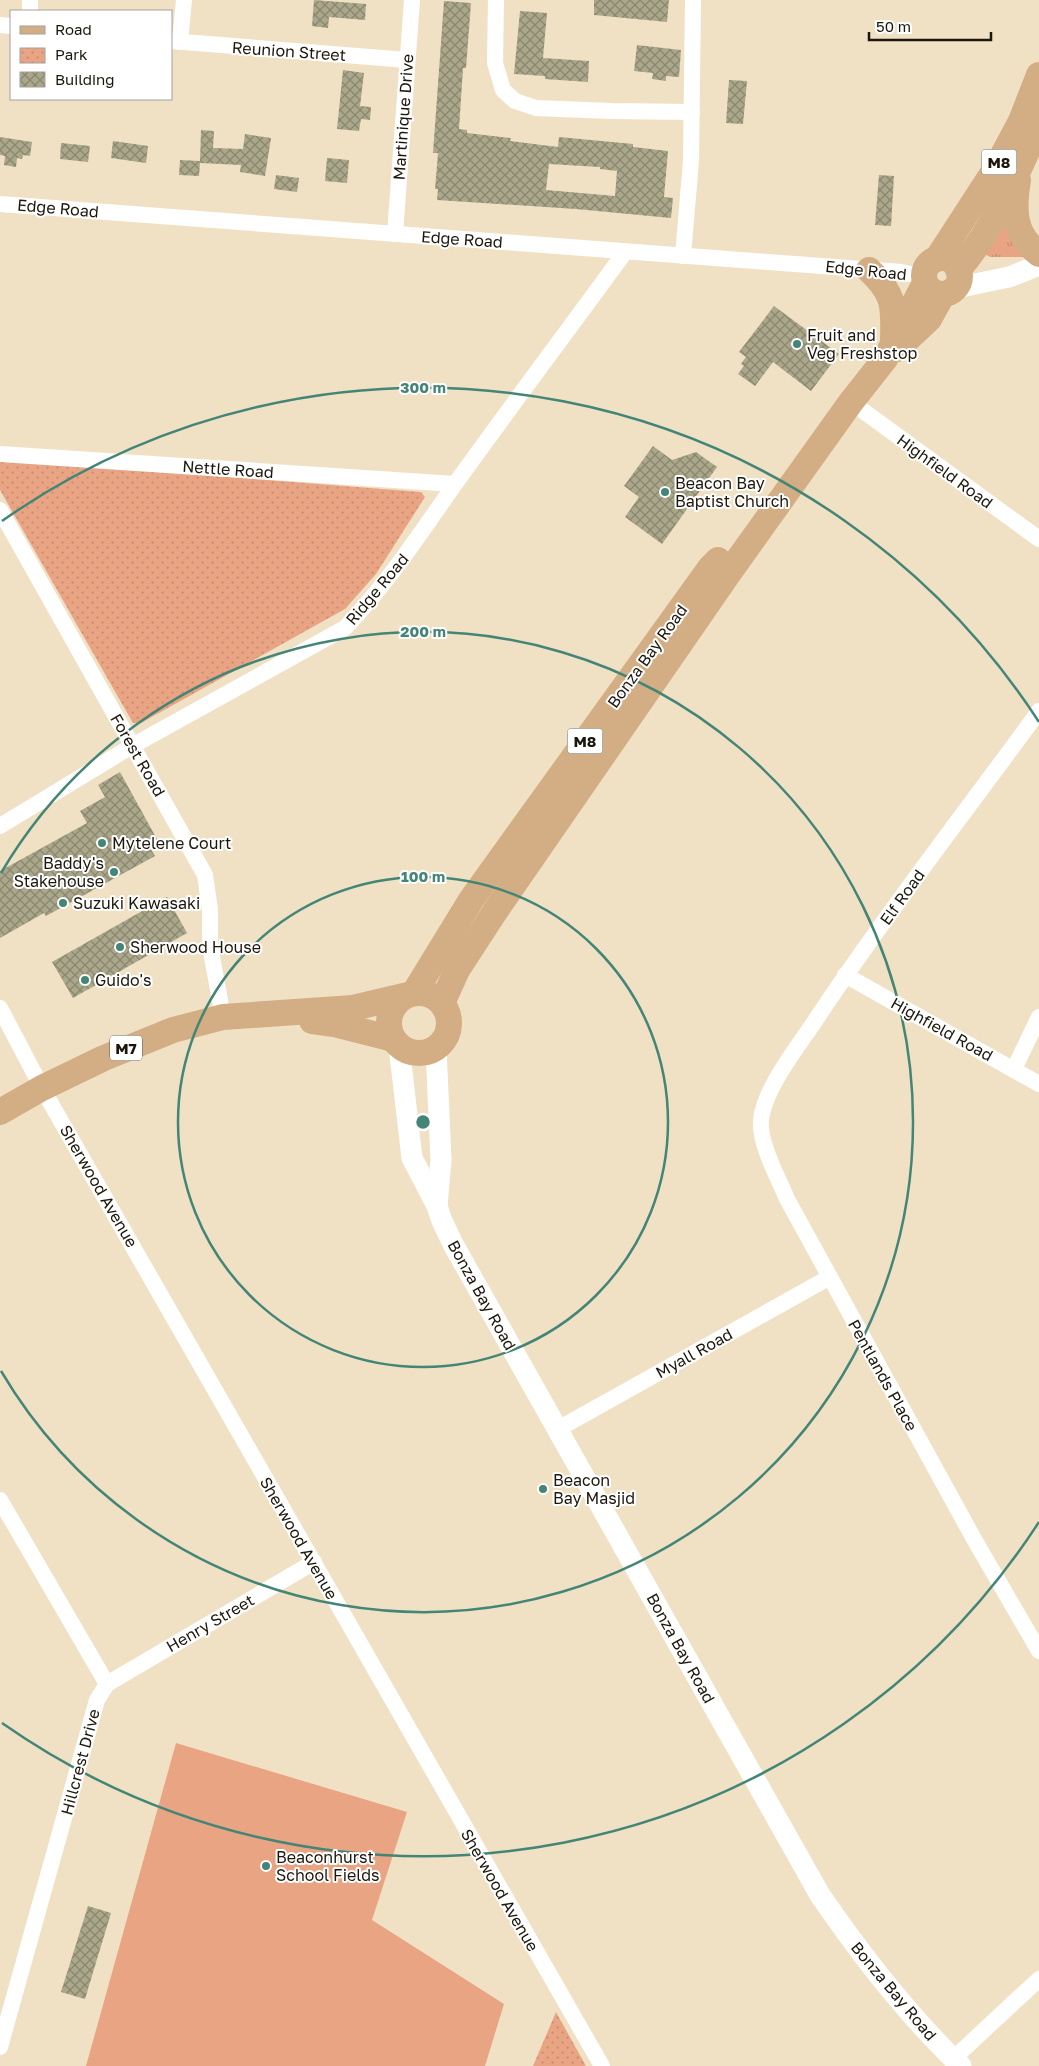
<svg xmlns="http://www.w3.org/2000/svg" width="1039" height="2066" font-family="'Golos Text',sans-serif">
	<style>
		.grass { fill: url(#grass-tufts) }
		.park { fill: url(#park-dots) }
		.garden { fill: #e9a484 }
		.building { fill: url(#building-cross-hatch); fill-rule: evenodd }
		.lines { fill: none; stroke-linecap: round; stroke-linejoin: round }
		.minor { stroke: #fff; stroke-width: 16 }
		.tertiary { stroke: #fff; stroke-width: 21 }
		.primary { stroke: #d3ad84; stroke-width: 26 }
		.ring { fill: none; stroke: #438576; stroke-width: 2.5 }
		.poi-dot { fill: #438576; stroke: #fff; stroke-width: 2 }
		.labels { text-anchor: middle; dominant-baseline: central; stroke-width: 4; stroke-linejoin: round; paint-order: stroke }
		.shield { fill: #fff; stroke: #605d56; stroke-width: 1 }
		.shield-label { font-size: 15px; font-weight: bold; fill: #1c170d }
		.street-label { font-size: 16px; fill: #1c170d; stroke: #fff }
		.poi-label { font-size: 16px; fill: #1c170d; stroke: #fff; text-anchor: start }
		.centre { fill: #438576; stroke: #fff; stroke-width: 2.5 }
		.ring-label { font-size: 15px; text-anchor: middle; font-weight: bold; fill: #438576; stroke: #fff; stroke-width: 4; stroke-linejoin: round; paint-order: stroke }
	</style>
	<defs>
		<pattern id="grass-tufts" width="24" height="20" patternUnits="userSpaceOnUse" patternTransform="scale(1.25)"><rect width="24" height="20" fill="#e9a484"/><path d="M3 7l-1-3M5 7V3M7 7l1-3M15 17l-1-3M17 17v-4M19 17l1-3" fill="none" stroke="#c78c71"/></pattern>
		<pattern id="park-dots" width="8" height="8" patternUnits="userSpaceOnUse" patternTransform="scale(1.25)"><rect width="8" height="8" fill="#e9a484"/><path d="M2 2h.1M6 6h.1" fill="none" stroke="#c78c71" stroke-width="1.8" stroke-linecap="round"/></pattern>
		<pattern id="building-cross-hatch" width="8" height="8" patternUnits="userSpaceOnUse" patternTransform="scale(1.25)"><rect width="8" height="8" fill="#aba78b"/><path d="M0 0l8 8M0 8l8-8" fill="none" stroke="#8a8770"/></pattern>
	</defs>
	<rect width="100%" height="100%" fill="#f0e1c5"/>
	<polygon class="grass" points="1002,219 1029,257 990,257 983,253"/>
	<g class="park">
		<polygon points="13,460 421,492 425,497 376,574 345,609 141,723 133,723 0,490 0,462"/>
		<polygon points="556,2012 586,2066 533,2066"/>
	</g>
	<polygon class="garden" points="176,1743 407,1812 372,1920 504,2004 485,2066 86,2066"/>
	<g class="building">
		<polygon points="314,0 366,4 365,20 329,17 328,28 312,26"/>
		<polygon points="594,0 669,0 667,22 594,15"/>
		<path d="M444 1 471 3 466 68H463L459 129 467 130V133L511 138 510 141 558 147 559 137 633 144V147L668 151 664 197 673 198 671 218 576 209 437 200 438 189H435L438 153H433ZM549 164 600 167V169L617 171 615 196 546 190Z"/>
		<polygon points="520,11 547,13 543,58 589,61 588,82 545,79 545,76 514,74"/>
		<polygon points="637,45 681,50 679,77 666,76 666,81 652,79 653,73 634,71"/>
		<polygon points="343,70 364,73 360,106 371,107 370,120 361,119 359,131 337,129"/>
		<polygon points="729,80 747,81 743,124 726,123"/>
		<polygon points="201,130 214,131 213,148 243,149 245,134 271,138 265,176 240,172 241,165 200,163 199,176 179,175 180,160 200,161"/>
		<polygon points="0,137 32,142 30,156 23,155 22,159 17,158 16,167 4,165 5,156 0,155"/>
		<polygon points="113,141 148,146 146,163 111,158"/>
		<polygon points="61,143 90,146 88,162 60,159"/>
		<polygon points="327,158 349,160 347,183 325,181"/>
		<polygon points="276,175 299,178 297,192 274,189"/>
		<polygon points="879,175 894,176 891,226 875,225"/>
		<polygon points="774,306 839,354 811,391 773,362 755,386 738,374 744,366 741,364 746,357 739,352"/>
		<polygon points="653,446 672,460 696,452 717,467 662,544 625,517 639,497 624,486"/>
		<polygon points="120,772 158,841 149,846 155,856 46,916 44,913 0,938 0,871 87,823 80,811 105,797 98,785"/>
		<polygon points="167,897 187,933 73,998 52,962"/>
		<polygon points="88,1906 111,1913 85,1999 61,1992"/>
	</g>
	<g class="lines">
		<g class="minor">
			<polyline points="496,0 495,63 503,90 515,101 536,108 611,111 692,112"/>
			<polyline points="30,11 30,0"/>
			<polyline points="0,25 11,26"/>
			<polyline points="171,41 407,60"/>
			<polyline points="180,42 184,0"/>
			<polyline points="0,204 901,272 924,277"/>
			<polyline points="395,234 412,0"/>
			<polyline points="683,256 691,161 693,0"/>
			<polyline points="851,402 1039,539"/>
			<polyline points="0,454 455,484"/>
			<polyline points="0,510 205,875 210,910 210,946 223,1017"/>
			<path d="M1039 711C964 814 885 915 815 1021 797 1048 764 1089 761 1120 759 1144 778 1177 787 1199L974 1539 1039 1651"/>
			<path d="M0 826 132 746 345 628C387 584 420 534 455 484 511 406 569 329 625 252"/>
			<polyline points="845,975 1039,1084"/>
			<polyline points="0,1008 42,1088 602,2066"/>
			<polyline points="1014,1069 1039,1017"/>
			<polyline points="558,1429 830,1277"/>
			<polyline points="0,1500 107,1684 97,1700 0,2047"/>
			<polyline points="107,1684 314,1562"/>
			<polyline points="953,2059 1039,1979"/>
		</g>
		<g class="tertiary">
			<polyline points="956,288 1009,277 1037,266"/>
			<path d="M399 1046 412 1158 437 1206 442 1221 453 1244 820 1895C862 1956 907 2015 961 2066"/>
			<polyline points="436,1048 441,1160 437,1206"/>
		</g>
		<g class="primary">
			<path d="M1018 180C1013 210 1013 234 1039 254"/>
			<circle cx="942" cy="276" r="18"/>
			<polyline points="937,259 996,168 1021,121 1039,75"/>
			<path d="M869 270C894 293 894 305 893 338"/>
			<path d="M958 270C994 229 1017 174 1039 124"/>
			<polyline points="897,349 929,319 943,294"/>
			<circle cx="419" cy="1023" r="30"/>
			<polyline points="414,993 471,900 710,568 718,560"/>
			<polyline points="442,1003 457,970 494,913 728,574 851,402 885,359 925,283"/>
			<polyline points="312,1021 334,1024 393,1039"/>
			<polyline points="0,1112 42,1088 104,1058 173,1030 223,1017 353,1008 404,996"/>
		</g>
	</g>
	<g class="ring">
		<circle cx="423" cy="1122" r="245"/>
		<path d="M1 873A490 490 0 1 1 1 1371"/>
		<path d="M1039 1522A734 734 0 0 1 2 1723M2 521A734 734 0 0 1 1039 722"/>
	</g>
	<g class="poi-dot">
		<circle cx="797" cy="344" r="5"/>
		<circle cx="665" cy="492" r="5"/>
		<circle cx="102" cy="843" r="5"/>
		<circle cx="114" cy="872" r="5"/>
		<circle cx="63" cy="903" r="5"/>
		<circle cx="120" cy="947" r="5"/>
		<circle cx="85" cy="980" r="5"/>
		<circle cx="543" cy="1489" r="5"/>
		<circle cx="266" cy="1866" r="5"/>
	</g>
	<g class="labels">
		<g class="shield">
			<rect x="981.5" y="149.5" width="35" height="25" rx="4"/>
			<rect x="567.5" y="728.5" width="35" height="25" rx="4"/>
			<rect x="110" y="1035.5" width="32" height="25" rx="4"/>
		</g>
		<g class="shield-label">
			<text x="999" y="162">M8</text>
			<text x="585" y="741">M8</text>
			<text x="126" y="1048">M7</text>
		</g>
		<g class="street-label">
			<text transform="translate(289 51) rotate(4)">Reunion Street</text>
			<text transform="translate(403 117) rotate(-86)">Martinique Drive</text>
			<text transform="translate(58 208) rotate(5)">Edge Road</text>
			<text transform="translate(462 239) rotate(4)">Edge Road</text>
			<text transform="translate(866 270) rotate(6)">Edge Road</text>
			<text transform="translate(228 469) rotate(4)">Nettle Road</text>
			<text transform="translate(945 471) rotate(36)">Highfield Road</text>
			<text transform="translate(377 589) rotate(-50)">Ridge Road</text>
			<text transform="translate(647 656) rotate(-54)">Bonza Bay Road</text>
			<text transform="translate(138 755) rotate(60)">Forest Road</text>
			<text transform="translate(902 897) rotate(-54)">Elf Road</text>
			<text transform="translate(942 1029) rotate(29)">Highfield Road</text>
			<text transform="translate(99 1186) rotate(60)">Sherwood Avenue</text>
			<text transform="translate(482 1295) rotate(61)">Bonza Bay Road</text>
			<text transform="translate(694 1353) rotate(-29)">Myall Road</text>
			<text transform="translate(883 1375) rotate(61)">Pentlands Place</text>
			<text transform="translate(299 1538) rotate(60)">Sherwood Avenue</text>
			<text transform="translate(210 1623) rotate(-30)">Henry Street</text>
			<text transform="translate(681 1648) rotate(61)">Bonza Bay Road</text>
			<text transform="translate(80 1762) rotate(-75)">Hillcrest Drive</text>
			<text transform="translate(500 1890) rotate(60)">Sherwood Avenue</text>
			<text transform="translate(894 1991) rotate(50)">Bonza Bay Road</text>
		</g>
		<g class="poi-label">
			<text x="807" y="335">Fruit and<tspan x="807" dy="18">Veg Freshstop</tspan></text>
			<text x="675" y="483">Beacon Bay<tspan x="675" dy="18">Baptist Church</tspan></text>
			<text x="112" y="843">Mytelene Court</text>
			<text x="104" y="863" text-anchor="end">Baddy's<tspan x="104" dy="18">Stakehouse</tspan></text>
			<text x="73" y="903">Suzuki Kawasaki</text>
			<text x="130" y="947">Sherwood House</text>
			<text x="95" y="980">Guido's</text>
			<text x="553" y="1480">Beacon<tspan x="553" dy="18">Bay Masjid</tspan></text>
			<text x="276" y="1857">Beaconhurst<tspan x="276" dy="18">School Fields</tspan></text>
		</g>
	</g>
	<circle cx="423" cy="1122" r="8" class="centre"/>
	<g class="ring-label">
		<text x="423" y="393">300 m</text>
		<text x="423" y="637">200 m</text>
		<text x="423" y="882">100 m</text>
	</g>
	<rect x="10" y="10" width="162" height="90" fill="#ffffff" stroke="#a4a29e"/>
	<rect x="20" y="26" width="25" height="8" fill="#d3ad84" stroke="#a4a29e"/>
	<text x="55" y="35" font-size="15" fill="#1c170d">Road</text>
	<rect x="20" y="48" width="25" height="15" fill="url(#park-dots)" stroke="#a4a29e"/>
	<text x="55" y="60" font-size="15" fill="#1c170d">Park</text>
	<rect x="20" y="72" width="25" height="15" fill="url(#building-cross-hatch)" stroke="#a4a29e"/>
	<text x="55" y="85" font-size="15" fill="#1c170d">Building</text>
	<path d="M869 32v8h122v-8" fill="none" stroke="#1c170d" stroke-width="2.5"/>
	<text x="876" y="32" font-size="15" fill="#1c170d" stroke="#ffffff" stroke-width="4" paint-order="stroke">50 m</text>
</svg>
